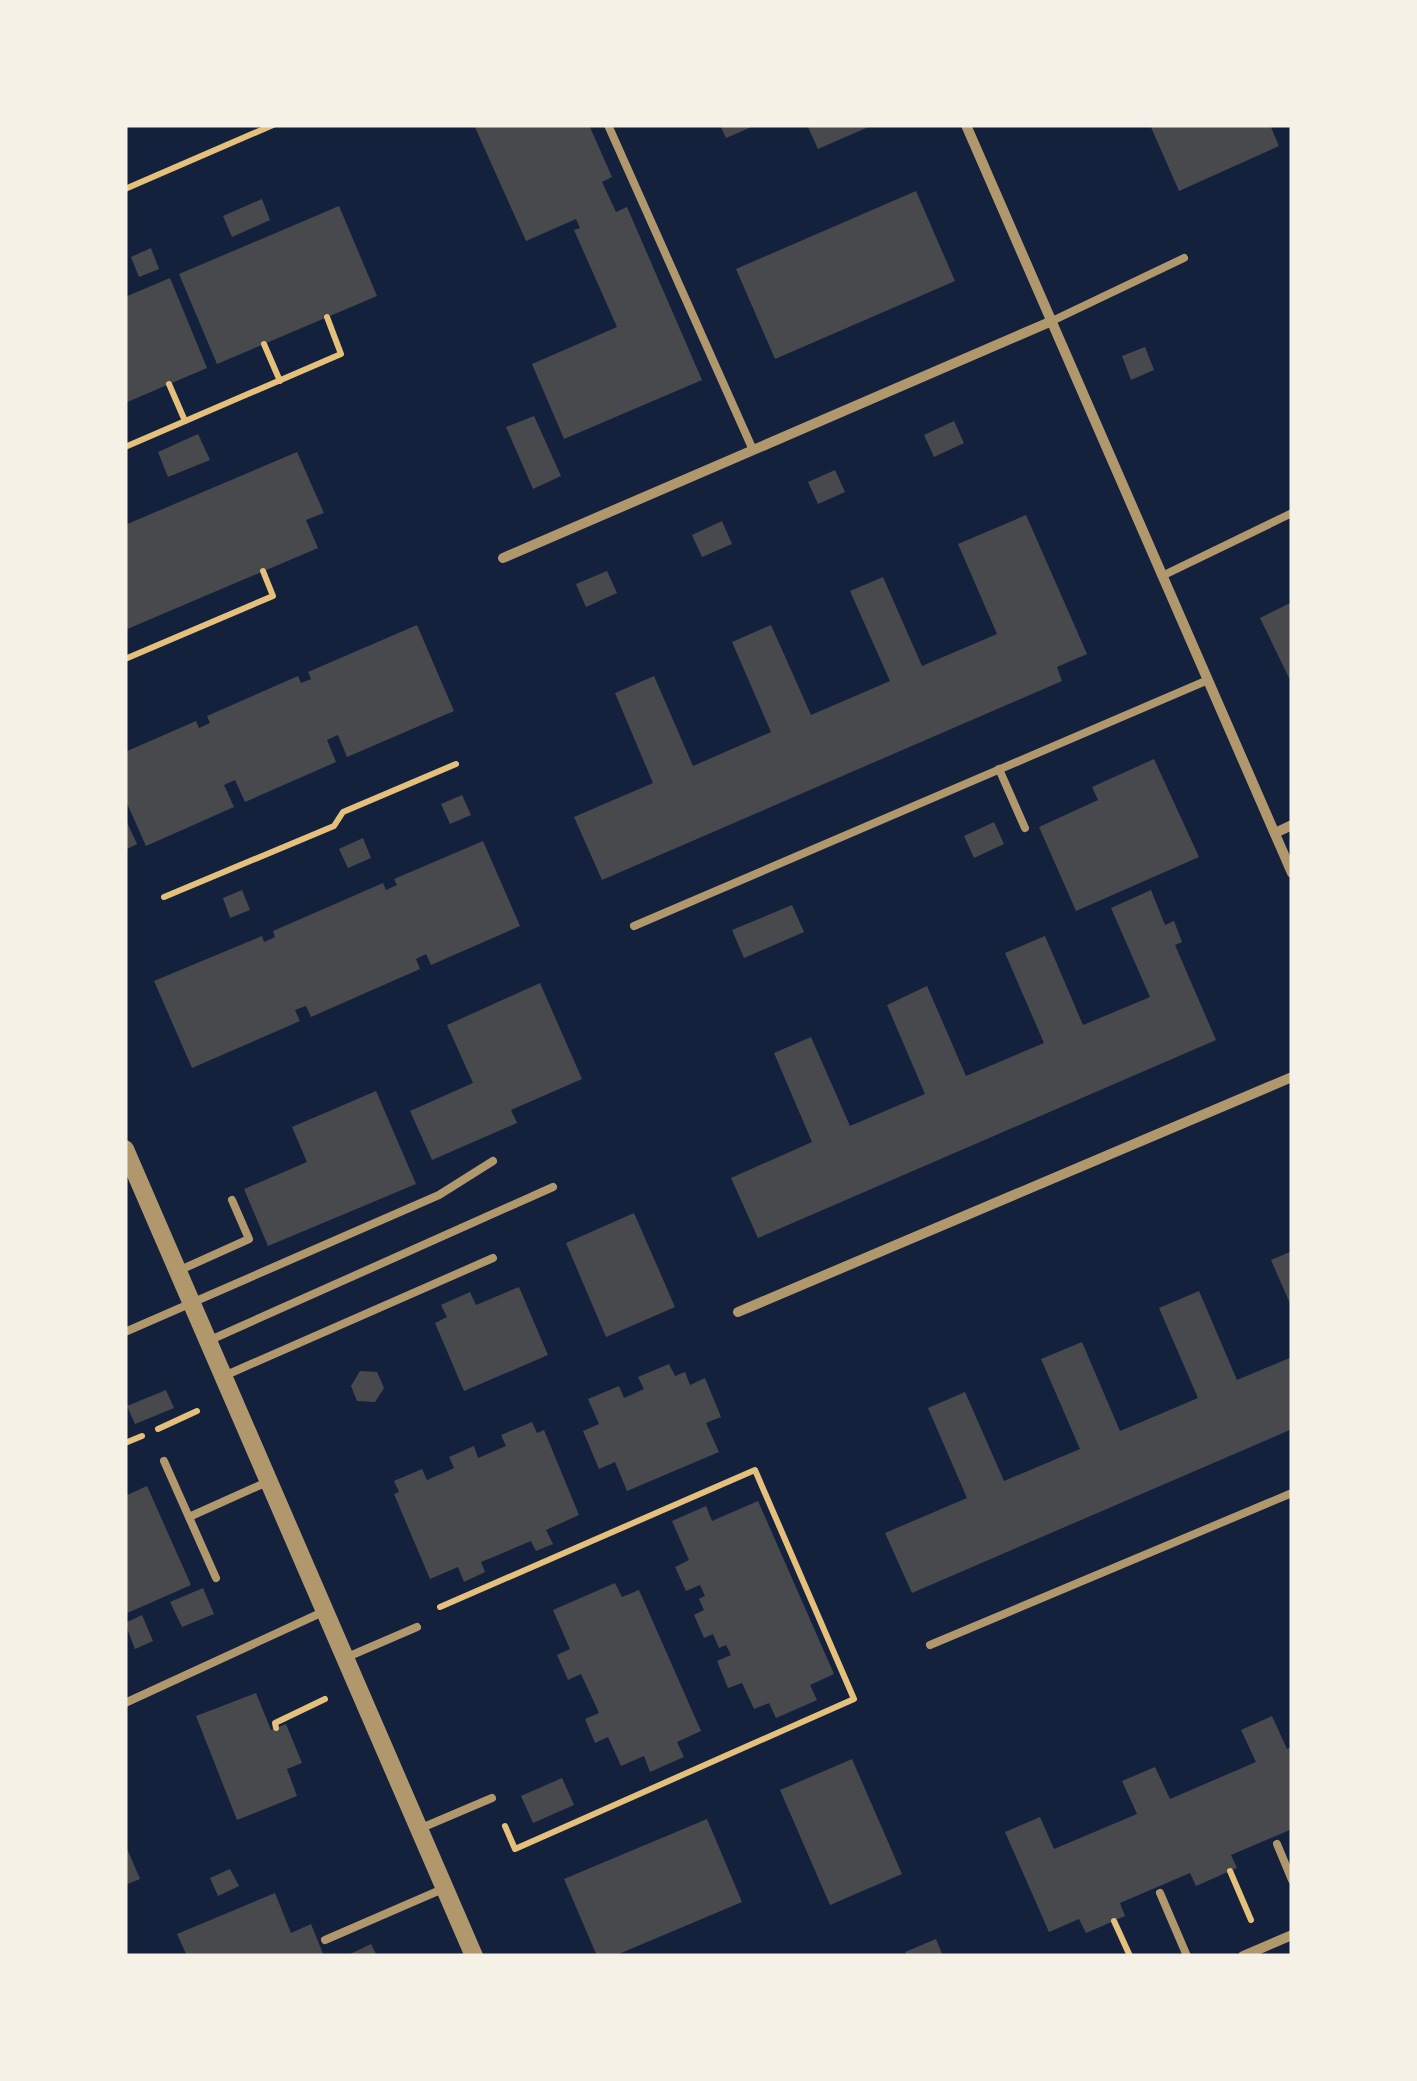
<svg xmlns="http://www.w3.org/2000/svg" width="1417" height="2081" font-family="Mulish,sans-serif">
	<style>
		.building { fill: #48494c }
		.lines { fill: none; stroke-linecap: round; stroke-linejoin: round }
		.path { stroke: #e5c07b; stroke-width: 6 }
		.service { stroke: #b1986c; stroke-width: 8 }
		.minor { stroke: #b1986c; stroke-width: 10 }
		.tertiary { stroke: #b1986c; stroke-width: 18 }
	</style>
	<rect width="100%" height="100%" fill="#14213d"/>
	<g class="building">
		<polygon points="474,125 589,125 612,177 602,182 616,212 627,207 702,380 564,439 532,364 617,327 574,230 580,228 576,219 526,241"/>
		<polygon points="720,125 756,125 726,138"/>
		<polygon points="807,125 873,125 818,149"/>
		<polygon points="1150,125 1270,125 1279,146 1179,191"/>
		<polygon points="916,191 955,281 775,359 736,269"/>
		<polygon points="262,199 270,220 232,237 223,216"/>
		<polygon points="339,206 377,296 217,364 179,274"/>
		<polygon points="151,248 159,269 139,277 131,257"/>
		<polygon points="170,278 207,368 125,403 125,297"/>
		<polygon points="1145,347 1154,370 1131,380 1122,356"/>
		<polygon points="534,416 561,476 533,489 506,427"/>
		<polygon points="954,421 964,443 934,457 924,435"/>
		<polygon points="198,434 210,460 168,477 158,452"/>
		<polygon points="297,452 324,513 306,520 318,548 125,630 125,525"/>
		<polygon points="835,470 845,492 818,504 808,482"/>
		<polygon points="1026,515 1087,654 1057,667 1062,681 602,880 574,817 653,783 615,693 654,676 693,766 771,732 732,642 771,625 811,715 890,681 850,591 883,577 922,666 997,634 958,544"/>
		<polygon points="722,521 732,544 702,557 692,535"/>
		<polygon points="607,571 617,593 586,607 576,584"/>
		<polygon points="1292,602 1292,684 1260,618"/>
		<polygon points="417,625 454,711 347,757 338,735 327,740 336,762 245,802 235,780 224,785 234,807 146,846 125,799 125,752 196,721 199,728 210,723 207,716 298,676 301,683 311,679 308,672"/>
		<polygon points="1154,759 1199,857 1076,911 1039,827 1098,800 1092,787"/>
		<polygon points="462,795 471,815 450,824 441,804"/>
		<polygon points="125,818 137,844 125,850"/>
		<polygon points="994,822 1004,844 974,858 964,836"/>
		<polygon points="363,838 371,858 348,868 339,849"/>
		<polygon points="483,841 520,926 431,965 426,954 416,959 420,969 311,1017 306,1006 295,1010 300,1021 192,1068 154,981 262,936 264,942 275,937 273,931 383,883 386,890 397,885 394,879"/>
		<polygon points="242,890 250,910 230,918 223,898"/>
		<polygon points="1151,890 1165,925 1174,921 1182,942 1175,945 1216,1040 758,1238 731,1178 812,1142 774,1053 811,1037 850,1126 925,1094 887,1005 927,986 966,1076 1044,1043 1005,953 1045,936 1083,1025 1150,997 1111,908"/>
		<polygon points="792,905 804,932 744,958 732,930"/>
		<polygon points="540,983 582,1079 511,1110 517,1123 432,1160 410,1111 473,1083 447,1025"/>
		<polygon points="376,1091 416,1184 268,1246 244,1189 307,1162 292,1127"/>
		<polygon points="634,1213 675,1307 606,1337 566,1243"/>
		<polygon points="1292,1251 1292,1308 1271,1260"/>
		<polygon points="519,1287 548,1355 464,1391 435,1323 447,1317 441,1305 470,1292 476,1305"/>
		<polygon points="1199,1291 1237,1380 1292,1357 1292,1429 912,1593 885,1533 967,1498 928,1408 965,1392 1004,1481 1080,1449 1041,1359 1082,1342 1120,1431 1198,1398 1159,1308"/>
		<polygon points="669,1364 675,1376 685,1372 690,1385 705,1378 721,1417 706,1423 719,1452 627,1491 615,1462 599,1469 583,1431 599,1424 588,1399 619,1386 624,1398 644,1389 638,1377"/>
		<polygon points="360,1371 377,1372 384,1388 375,1402 357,1401 351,1386"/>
		<polygon points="166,1390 174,1408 135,1424 127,1406"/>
		<polygon points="532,1422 537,1433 544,1430 579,1515 546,1530 553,1544 536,1551 531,1541 491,1558 481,1562 485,1572 464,1582 458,1567 430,1579 394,1494 399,1492 394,1481 422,1469 427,1480 450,1470 454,1468 449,1457 474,1446 478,1458 506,1446 501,1435"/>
		<polygon points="147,1486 191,1585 125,1614 125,1496"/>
		<polygon points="758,1501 834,1674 810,1685 817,1700 776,1718 769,1703 754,1709 742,1683 728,1688 717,1661 731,1655 726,1645 719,1648 713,1634 704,1638 694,1615 704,1610 699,1599 705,1596 700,1585 686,1591 675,1567 689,1560 672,1521 706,1506 712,1521"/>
		<polygon points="615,1583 622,1597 639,1590 701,1731 677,1742 684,1757 650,1772 644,1756 621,1766 608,1737 595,1743 585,1719 599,1713 581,1674 568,1680 557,1655 570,1649 553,1610"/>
		<polygon points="203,1588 214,1614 182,1627 170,1602"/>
		<polygon points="142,1615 153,1641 135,1649 125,1623"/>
		<polygon points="256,1693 271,1730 286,1724 302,1763 287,1769 297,1796 237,1820 196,1716"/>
		<polygon points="1272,1716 1287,1749 1292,1747 1292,1829 1231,1855 1237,1868 1230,1871 1196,1886 1190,1873 1120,1903 1125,1916 1086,1933 1079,1919 1049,1932 1005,1832 1040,1817 1054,1849 1137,1814 1122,1781 1155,1767 1170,1799 1256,1762 1241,1730"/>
		<polygon points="852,1759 902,1874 830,1905 780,1790"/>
		<polygon points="562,1778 574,1805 533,1823 521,1796"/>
		<polygon points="707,1819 742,1902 614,1956 597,1956 564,1879"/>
		<polygon points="125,1844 140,1879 125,1885"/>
		<polygon points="230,1869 239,1886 218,1896 210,1878"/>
		<polygon points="275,1893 291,1933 311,1924 324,1956 187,1956 177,1934"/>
		<polygon points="936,1939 943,1956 907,1956 905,1952"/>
		<polygon points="371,1944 377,1956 346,1956"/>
	</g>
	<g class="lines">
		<g class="path">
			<polyline points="125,189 273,125"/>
			<polyline points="264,344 280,381"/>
			<polyline points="169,384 185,421"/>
			<polyline points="125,447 341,354 327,317"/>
			<polyline points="125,659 273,596 263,571"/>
			<polyline points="164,897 334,826 343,812 456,764"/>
			<polyline points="158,1429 197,1411"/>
			<polyline points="125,1443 142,1436"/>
			<polyline points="440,1607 755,1470 854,1699 515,1849 505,1826"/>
			<polyline points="276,1728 275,1723 325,1699"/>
			<polyline points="1230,1871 1251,1920"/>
			<polyline points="1114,1921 1130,1956"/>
		</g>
		<g class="service">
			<polyline points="608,125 753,450"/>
			<polyline points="1052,321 1184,258"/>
			<polyline points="1162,576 1292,513"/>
			<polyline points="999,769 1025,828"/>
			<polyline points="634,926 1208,680"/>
			<polyline points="178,1271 249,1239 232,1200"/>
			<polyline points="125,1332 439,1195 493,1161"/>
			<polyline points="208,1341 553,1187"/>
			<polyline points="224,1376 493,1258"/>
			<polyline points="164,1461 216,1578"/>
			<polyline points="189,1517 267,1482"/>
			<polyline points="930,1645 1292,1493"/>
			<polyline points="345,1658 417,1627"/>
			<polyline points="125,1703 325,1611"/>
			<polyline points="419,1829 492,1798"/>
			<polyline points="1277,1844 1292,1880"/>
			<polyline points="1160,1893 1187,1956"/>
			<polyline points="325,1940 445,1888"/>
		</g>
		<g class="minor">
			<polyline points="966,125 1292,873"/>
			<polyline points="503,558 1052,321"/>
			<polyline points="1275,833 1292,825"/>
			<polyline points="738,1312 1292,1077"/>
			<polyline points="1243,1956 1292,1935"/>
		</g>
		<polyline class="tertiary" points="125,1149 474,1956"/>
	</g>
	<rect width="1417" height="2081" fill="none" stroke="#f6f1e7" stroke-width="255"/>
</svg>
